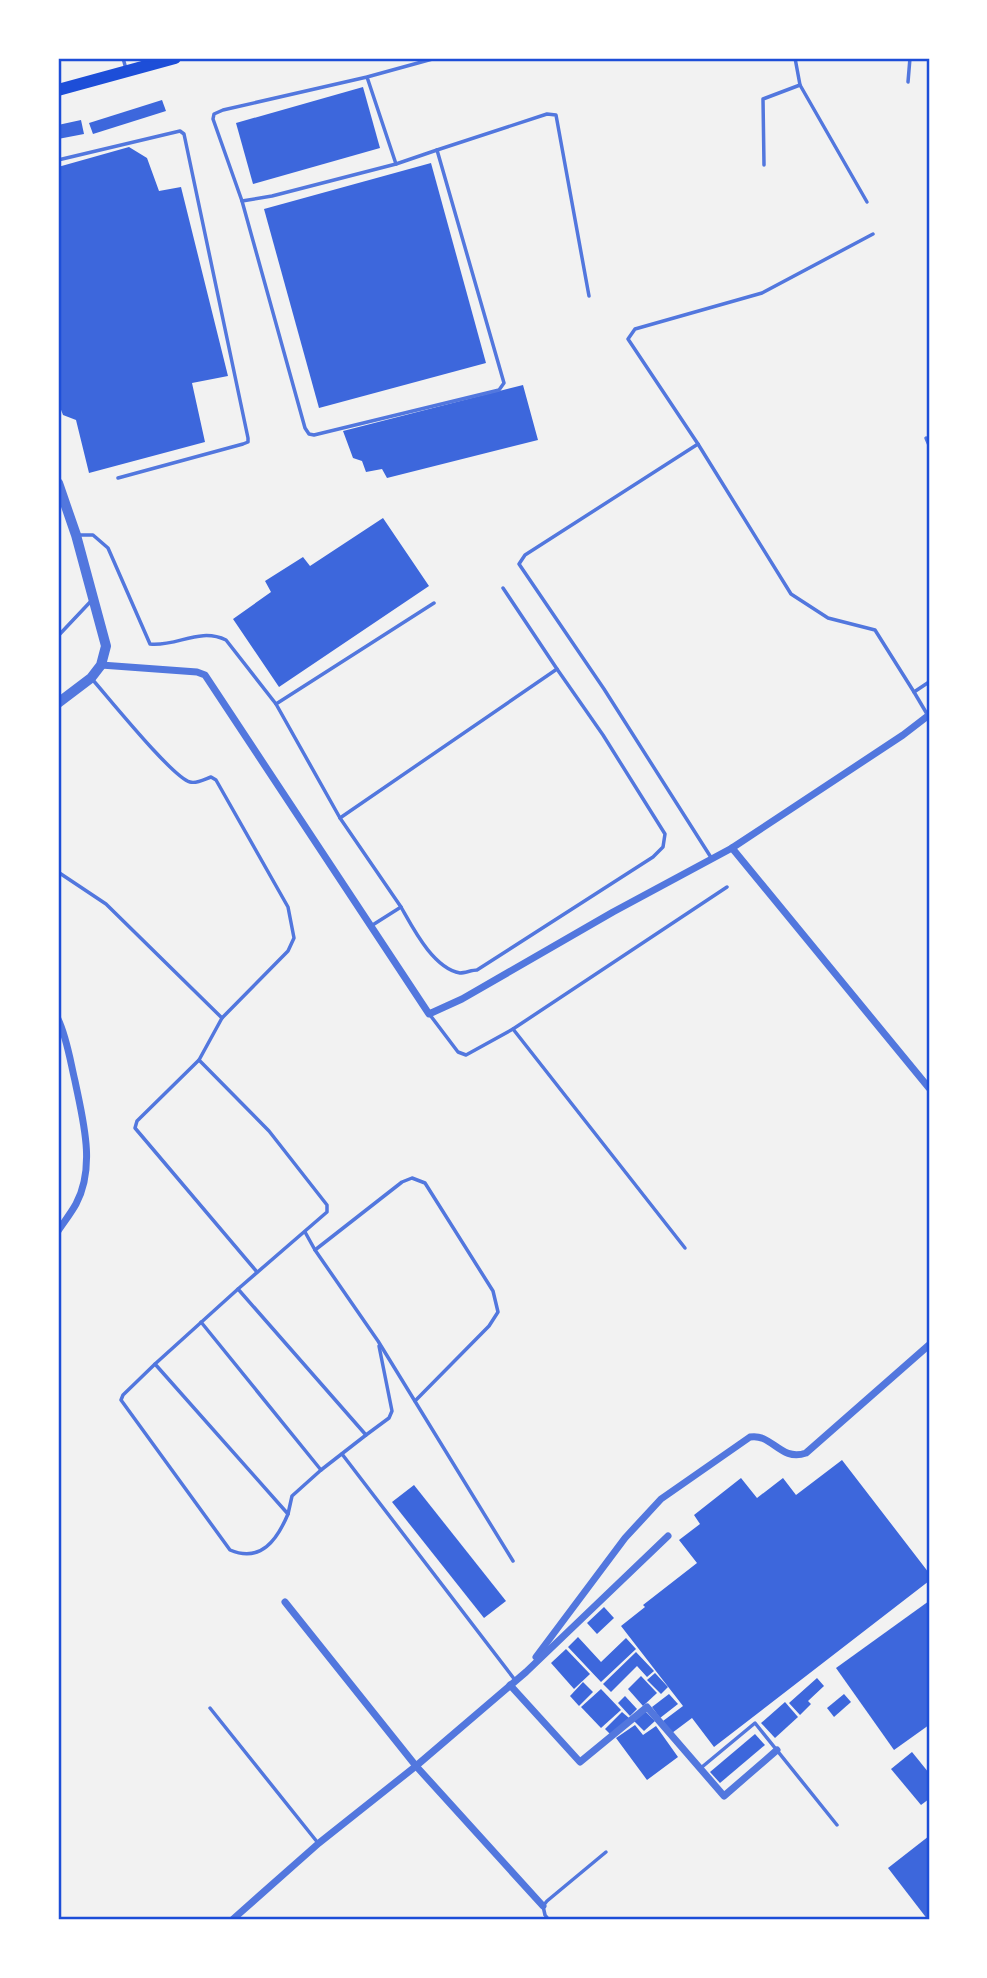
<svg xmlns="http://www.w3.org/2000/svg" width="987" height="1978" font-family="'Asap Condensed',sans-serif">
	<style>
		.building { fill: #3d67dc }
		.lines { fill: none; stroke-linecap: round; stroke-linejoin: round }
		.service { stroke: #5277de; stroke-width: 3.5 }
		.minor { stroke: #5277de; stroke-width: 7 }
		.tertiary { stroke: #5277de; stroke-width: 10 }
		.trunk { stroke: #1d4ed8; stroke-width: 12 }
		.neatline { fill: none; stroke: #1d4ed8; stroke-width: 2.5 }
	</style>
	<rect width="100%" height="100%" fill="#f2f2f2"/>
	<g class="building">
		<polygon points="363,87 380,148 253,184 236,123"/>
		<polygon points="162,100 166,111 93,134 89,123"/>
		<polygon points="81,120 84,134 58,139 58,125"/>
		<polygon points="129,147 147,158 159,191 181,187 228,376 192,383 205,442 89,473 76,420 63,415 58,402 58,167"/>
		<polygon points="431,163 486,363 319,408 264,209"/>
		<polygon points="523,385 538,440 387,478 382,469 366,472 362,461 353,458 343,431"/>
		<polygon points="383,518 429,586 279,687 233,619 271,592 265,581 303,557 310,566"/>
		<polygon points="842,1460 929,1573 929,1581 714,1747 692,1718 672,1733 663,1721 683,1706 621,1626 645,1607 643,1605 697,1563 679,1540 700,1524 694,1515 741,1478 757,1498 783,1478 796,1495"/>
		<polygon points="414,1485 506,1601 484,1618 392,1502"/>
		<polygon points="929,1601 929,1725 894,1750 836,1668"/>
		<polygon points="604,1607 614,1618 597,1634 587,1623"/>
		<polygon points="578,1637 601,1662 626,1638 636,1649 601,1682 568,1647"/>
		<polygon points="566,1649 590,1674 574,1689 551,1663"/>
		<polygon points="636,1652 654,1671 647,1677 637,1666 611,1692 603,1684"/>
		<polygon points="655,1673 668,1687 661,1694 647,1680"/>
		<polygon points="641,1676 657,1693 643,1706 628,1689"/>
		<polygon points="817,1678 824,1686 808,1701 811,1704 800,1715 789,1703"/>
		<polygon points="583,1682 593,1692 579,1706 570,1696"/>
		<polygon points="601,1689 621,1710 601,1728 581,1707"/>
		<polygon points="669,1694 678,1704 660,1718 652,1707"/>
		<polygon points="844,1694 851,1702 834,1717 827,1708"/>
		<polygon points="625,1696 637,1709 630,1716 618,1703"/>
		<polygon points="785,1702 798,1717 775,1738 761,1723"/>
		<polygon points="645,1711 655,1721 644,1731 634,1721"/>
		<polygon points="622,1712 629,1718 611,1735 605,1729"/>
		<polygon points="635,1725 643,1735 656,1726 678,1757 647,1780 616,1738"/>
		<polygon points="755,1734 765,1745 720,1783 710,1772"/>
		<polygon points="912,1752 929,1773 929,1799 921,1805 891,1769"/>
		<polygon points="929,1836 929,1920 928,1920 888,1868"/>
	</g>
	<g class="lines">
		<g class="service">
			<polyline points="123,58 126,69"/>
			<polyline points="795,58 800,85 867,202"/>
			<polyline points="367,77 396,164 437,150 504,383 499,390 314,435 309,434 305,428 242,201 213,119 214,114 223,110 367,77 436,58"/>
			<polyline points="908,82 910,58"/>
			<polyline points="437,150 547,114 556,115 589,296"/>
			<polyline points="58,160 180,131 184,134 248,438 248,442 243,444 118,478"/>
			<polyline points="764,165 763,99 800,85"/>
			<polyline points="242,201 272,196 396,164"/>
			<polyline points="873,234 762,293 635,329 628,339 698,444 791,594 828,618 875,630 914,692 929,682"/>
			<polyline points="926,438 929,445"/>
			<polyline points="698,444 525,555 519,564 604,689 712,859"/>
			<path d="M79 535H93L108 548 150 644C177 647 199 627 226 640L276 704"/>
			<polyline points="503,588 557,669"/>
			<polyline points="58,636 92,600"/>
			<path d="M92 679C108 697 173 778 190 782 197 784 205 779 211 777L216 780 288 907 294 938 288 951 222 1018 199 1060 269 1131 327 1205V1212L238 1289 366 1435 321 1470 201 1322"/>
			<polyline points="914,692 927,714"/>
			<path d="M340 818 557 669 603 735 665 834 663 847 653 857 477 970C472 970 465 973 460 973 433 968 413 928 401 907"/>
			<polyline points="58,872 106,904 222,1018"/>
			<polyline points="371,926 401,907 340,818 276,704 434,603"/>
			<polyline points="430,1015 458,1052 466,1055 513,1029 727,887"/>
			<polyline points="513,1029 685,1248"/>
			<polyline points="199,1060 137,1121 135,1128 257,1272"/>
			<polyline points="305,1232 315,1250 378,1341 513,1561"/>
			<polyline points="315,1250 402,1182 412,1178 425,1183 493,1291 498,1312 489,1326 415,1401"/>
			<polyline points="238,1289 155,1364 288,1514 292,1496 321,1470"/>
			<path d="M155 1364 123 1395 121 1400 230 1550C261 1563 277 1540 288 1514"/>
			<polyline points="366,1435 389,1418 392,1411 379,1346"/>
			<polyline points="342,1454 515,1680"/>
			<polyline points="210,1708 318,1843"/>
			<polyline points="702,1767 755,1723 837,1825"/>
			<polyline points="549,1920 545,1915 543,1906 547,1901 606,1852"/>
		</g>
		<g class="minor">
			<polyline points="101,665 197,672 205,675 429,1014 462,999 613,912 732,848 903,735 929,715"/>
			<polyline points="732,848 929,1088"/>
			<path d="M58 1019C67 1038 70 1060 75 1081 83 1120 96 1167 76 1204 71 1213 64 1222 58 1231"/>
			<polyline points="285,1602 416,1766 543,1906"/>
			<path d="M536 1657 625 1538 661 1499 750 1437C772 1433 780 1462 806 1453L929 1345"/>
			<polyline points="510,1685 580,1762 647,1707 724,1796 777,1750"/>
			<polyline points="232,1920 319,1843 416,1766 526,1672 668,1536"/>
		</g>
		<polyline class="tertiary" points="58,483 76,535 106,646 101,665 91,678 58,703"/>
		<polyline class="trunk" points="58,90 175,58"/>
	</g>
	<rect width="987" height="1978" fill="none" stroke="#ffffff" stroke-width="119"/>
	<rect x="60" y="60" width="868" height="1858" class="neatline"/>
</svg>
